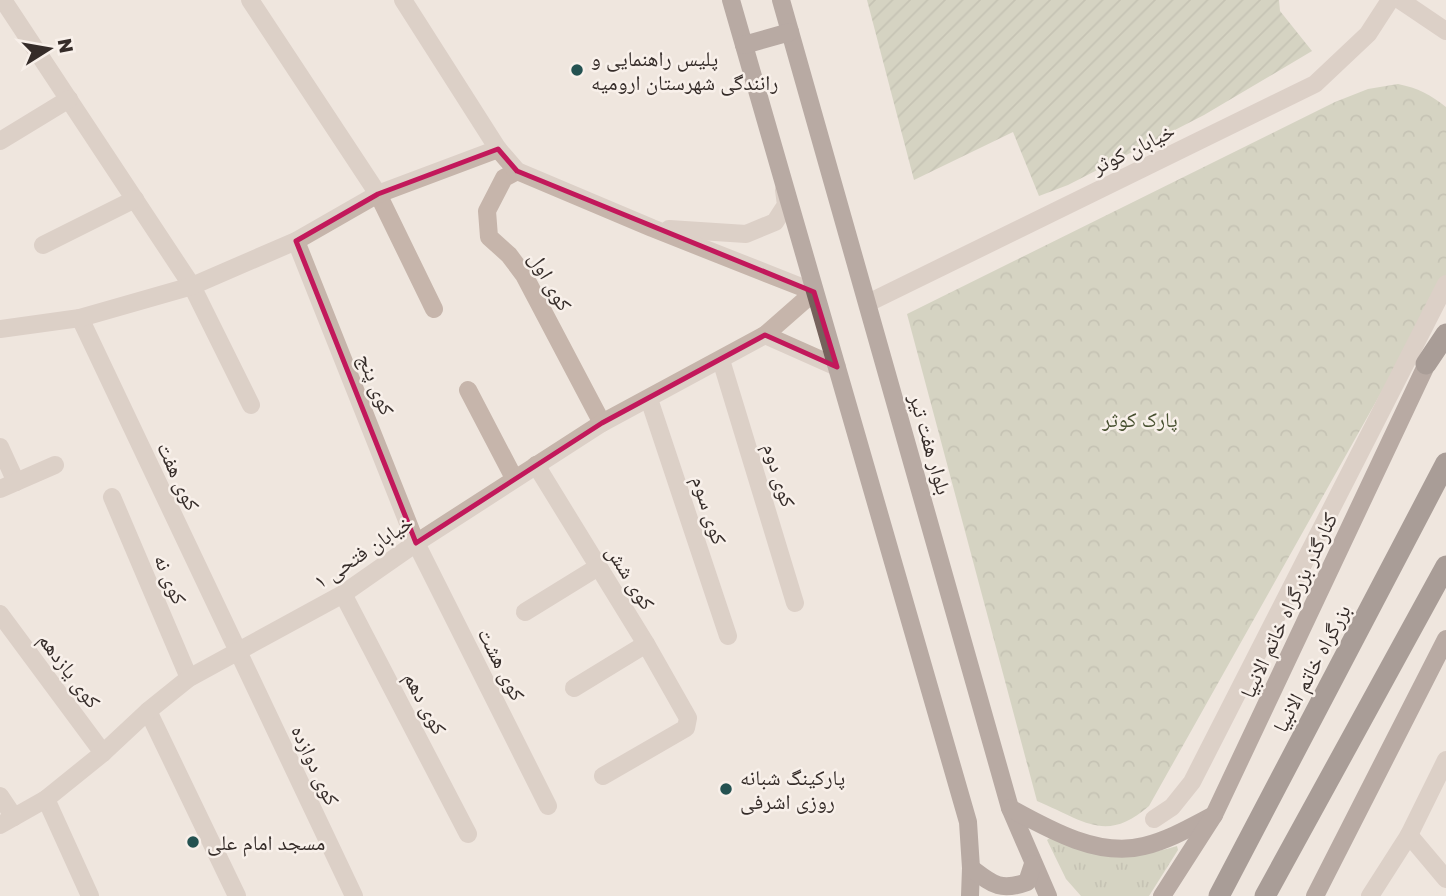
<svg xmlns="http://www.w3.org/2000/svg" width="1446" height="896" font-family="'Golos Text','Noto Naskh Arabic',sans-serif">
	<style>
		.grass { fill: url(#grass-tufts) }
		.park { fill: url(#park-crowns) }
		.garden { fill: url(#garden-furrows) }
		.lines { fill: none; stroke-linecap: round; stroke-linejoin: round }
		.minor { stroke: #c6b5ab; stroke-width: 18 }
		.major { stroke: #75625c; stroke-width: 18 }
		.highway { stroke: #554642; stroke-width: 21 }
		.marked { fill: none; stroke: #c2185b; stroke-width: 5; stroke-linejoin: round }
		.poi-dot { fill: #245251; stroke: #f8f0ea; stroke-width: 2.5 }
		.labels { text-anchor: middle; dominant-baseline: central; stroke-width: 5; stroke-linejoin: round; paint-order: stroke }
		.poi-label { font-size: 21px; fill: #352c29; stroke: #f8f0ea; text-anchor: start }
		.street-label { font-size: 21px; fill: #352c29; stroke: #f8f0ea }
		.park-label { font-size: 21px; fill: #475030; stroke: #f8f0ea }
	</style>
	<defs>
		<pattern id="grass-tufts" width="24" height="20" patternUnits="userSpaceOnUse" patternTransform="scale(1.75)"><rect width="24" height="20" fill="#b6bda0"/><path d="M3 7l-1-3M5 7V3M7 7l1-3M15 17l-1-3M17 17v-4M19 17l1-3" fill="none" stroke="#959a82"/></pattern>
		<pattern id="park-crowns" width="20" height="18" patternUnits="userSpaceOnUse" patternTransform="scale(1.75)"><rect width="20" height="18" fill="#b6bda0"/><path d="M2 6a3 3 0 1 1 6 0M12 15a3 3 0 1 1 6 0" fill="none" stroke="#959a82"/></pattern>
		<pattern id="garden-furrows" width="10" height="10" patternUnits="userSpaceOnUse" patternTransform="scale(1.75)"><rect width="10" height="10" fill="#b6bda0"/><path d="M-1 1l2-2M0 10L10 0M9 11l2-2" fill="none" stroke="#959a82"/></pattern>
	</defs>
	<rect width="100%" height="100%" fill="#efe6de"/>
	<path class="grass" d="M1051 837C1101 862 1124 861 1177 846L1178 850 1149 896H1081L1066 879 1047 840Z"/>
	<path class="park" d="M1398 84C1418 88 1431 95 1446 107V277L1149 806C1106 844 1083 820 1037 801L907 314 1335 102 1368 89Z"/>
	<polygon class="garden" points="867,0 1279,0 1280,11 1312,51 1204,115 1068,185 1039,196 1013,132 914,180"/>
	<g class="lines">
		<g class="minor">
			<polyline points="3,0 192,286 251,405"/>
			<polyline points="250,0 378,194 434,309"/>
			<polyline points="1400,0 1446,31"/>
			<polyline points="0,141 69,99"/>
			<polyline points="517,171 504,178 487,211 489,237 509,255 524,275 602,423"/>
			<polyline points="669,229 746,234 775,222 786,205 784,190"/>
			<polyline points="296,241 416,543 548,806"/>
			<polyline points="43,245 135,199"/>
			<polyline points="868,303 1315,84 1368,34 1390,0"/>
			<polyline points="80,318 354,896"/>
			<polyline points="0,329 80,318 192,286 296,241 378,194 498,149"/>
			<polyline points="765,335 837,367"/>
			<polyline points="721,360 795,603"/>
			<polyline points="468,390 514,478"/>
			<polyline points="649,399 728,636"/>
			<polyline points="0,447 16,482"/>
			<polyline points="536,465 646,644 688,718 686,728 603,776"/>
			<polyline points="0,489 55,465"/>
			<polyline points="112,497 189,678"/>
			<polyline points="343,594 468,834"/>
			<polyline points="525,612 598,567"/>
			<polyline points="0,614 103,753"/>
			<polyline points="574,688 646,644"/>
			<polyline points="148,711 237,896"/>
			<polyline points="0,796 14,817"/>
			<polyline points="46,799 90,896"/>
			<polyline points="1154,819 1172,807 1192,782 1446,284"/>
			<polyline points="0,825 46,799 103,753 148,711 189,678 343,594 416,543 602,423 765,335 814,292 652,228 517,171 498,149 403,0"/>
			<polyline points="1409,835 1446,879"/>
			<polyline points="1370,896 1409,835 1446,760"/>
		</g>
		<g class="major">
			<polyline points="731,0 968,822 971,868 970,896"/>
			<polyline points="781,0 1010,808 1048,896"/>
			<polyline points="744,45 790,32"/>
			<path d="M1010 808C1048 829 1099 858 1144 846 1169 840 1191 827 1214 815"/>
			<path d="M971 868C992 884 1000 892 1027 882L1033 864"/>
			<polyline points="1162,896 1214,815 1432,353"/>
			<polyline points="1315,896 1446,639"/>
		</g>
		<g class="highway">
			<polyline points="1426,364 1446,334"/>
			<polyline points="1219,896 1446,463"/>
			<polyline points="1265,896 1446,566"/>
		</g>
	</g>
	<path d="M0 0H1446V896H0ZM498 149 517 171 814 292 837 367 765 335 602 423 416 543 296 241 378 194Z" fill="#efe6de" fill-opacity=".55" fill-rule="evenodd"/>
	<path class="marked" d="M498 149 517 171 814 292 837 367 765 335 602 423 416 543 296 241 378 194Z"/>
	<g class="poi-dot">
		<circle cx="577" cy="70" r="7"/>
		<circle cx="726" cy="789" r="7"/>
		<circle cx="193" cy="842" r="7"/>
	</g>
	<g class="labels">
		<g class="poi-label">
			<text x="591" y="58">پلیس راهنمایی و<tspan x="591" dy="24">رانندگی شهرستان ارومیه</tspan></text>
			<text x="740" y="777">پارکینگ شبانه<tspan x="740" dy="24">روزی اشرفی</tspan></text>
			<text x="207" y="842">مسجد امام علی</text>
		</g>
		<g class="street-label">
			<text transform="translate(1133 148) rotate(-26)">خیابان کوثر</text>
			<text transform="translate(551 281) rotate(60)">کوی اول</text>
			<text transform="translate(377 384) rotate(68)">کوی پنج</text>
			<text transform="translate(931 444) rotate(74)">بلوار هفت تیر</text>
			<text transform="translate(780 475) rotate(73)">کوی دوم</text>
			<text transform="translate(179 476) rotate(65)">کوی هفت</text>
			<text transform="translate(710 510) rotate(72)">کوی سوم</text>
			<text transform="translate(363 551) rotate(-34)">خیابان فتحی ۱</text>
			<text transform="translate(631 577) rotate(58)">کوی شش</text>
			<text transform="translate(171 579) rotate(67)">کوی نه</text>
			<text transform="translate(1288 605) rotate(-65)">کنارگذر بزرگراه خاتم الانبیا</text>
			<text transform="translate(502 664) rotate(63)">کوی هشت</text>
			<text transform="translate(1311 668) rotate(-62)">بزرگراه خاتم الانبیا</text>
			<text transform="translate(70 670) rotate(53)">کوی یازدهم</text>
			<text transform="translate(426 703) rotate(62)">کوی دهم</text>
			<text transform="translate(316 765) rotate(65)">کوی دوازده</text>
		</g>
		<g class="park-label">
			<text x="1140" y="419">پارک کوثر</text>
		</g>
	</g>
	<g transform="translate(49 49) rotate(79)" stroke="#f8f0ea" stroke-width="5" paint-order="stroke">
	<path d="M0-5L12 26L0 18L-12 26Z" fill="#352c29"/>
	<text y="-10" font-size="19" font-weight="bold" text-anchor="middle" fill="#352c29">N</text>
	</g>
</svg>
